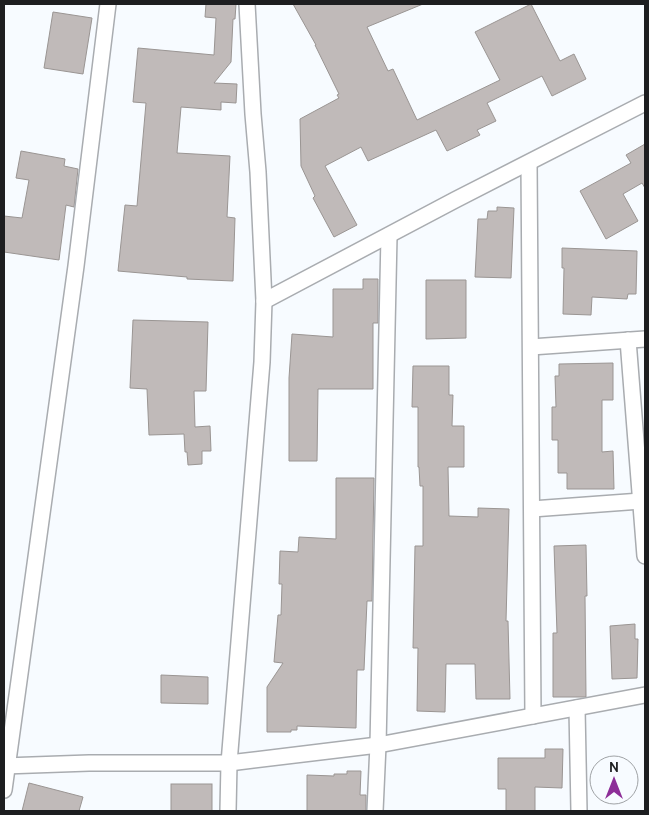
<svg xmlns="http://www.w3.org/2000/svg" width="649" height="815" font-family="Cabin,sans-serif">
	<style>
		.building { fill: #c0bab9; stroke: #9a9593 }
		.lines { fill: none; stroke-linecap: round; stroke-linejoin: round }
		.minor-casing { stroke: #a9acb0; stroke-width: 18 }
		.minor { stroke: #fff; stroke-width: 15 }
	</style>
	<rect width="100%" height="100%" fill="#f7fbff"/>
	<g class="building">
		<polygon points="206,4 236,4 235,19 233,19 231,62 214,83 237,84 236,103 221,102 221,110 181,107 177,153 230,156 227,217 235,218 233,281 187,279 187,277 118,271 125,205 137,206 146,103 133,102 138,48 214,55 216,18 205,17"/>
		<polygon points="293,4 423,4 367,27 388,71 393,69 417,120 500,80 475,32 531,4 560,61 574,54 586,79 552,96 542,76 487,103 496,121 477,130 480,135 447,151 436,130 368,161 361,147 325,166 357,225 334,237 313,198 315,196 301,166 300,119 339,98 337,95 339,94 315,45 316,45"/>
		<polygon points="53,12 92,18 83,74 44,68"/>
		<polygon points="645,144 645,188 642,183 623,194 638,221 606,239 580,191 631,163 626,155"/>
		<polygon points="21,151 65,159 64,166 78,169 74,207 66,205 59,260 4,252 4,216 22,218 29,180 16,178"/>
		<polygon points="497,207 514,208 511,278 475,277 478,219 487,219 488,211 497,211"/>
		<polygon points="562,248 637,251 636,294 628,294 627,299 592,297 591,315 563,314 564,268 562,268"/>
		<polygon points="363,279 378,279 378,323 373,323 373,389 318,389 317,461 289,461 289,378 292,334 333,337 333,289 363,289"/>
		<polygon points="426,280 466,280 466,338 426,339"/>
		<polygon points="133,320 208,322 206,391 194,391 195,427 210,426 211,451 202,451 202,464 188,465 187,452 185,452 184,434 149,435 147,389 130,388"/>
		<polygon points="613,363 613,400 602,400 602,452 613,451 614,489 567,489 567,473 558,473 558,440 552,440 552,407 556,407 555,376 559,376 559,364"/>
		<polygon points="413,366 449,366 449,395 453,395 452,426 464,426 464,467 448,467 449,516 478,517 478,508 509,509 506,621 508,621 510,699 476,699 475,664 446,664 445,712 417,711 418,648 413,648 415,546 423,546 423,486 420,486 419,467 418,467 418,407 412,407"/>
		<polygon points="336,478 374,478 372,601 367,601 364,670 357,670 356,728 297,726 297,730 291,730 291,732 267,732 267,687 283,663 274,662 278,615 281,615 282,584 279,584 280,551 298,552 299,537 336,539"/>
		<polygon points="586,545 587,596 585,596 586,697 553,697 553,633 557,633 554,546"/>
		<polygon points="635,624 635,639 638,639 637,678 612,679 610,626"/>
		<polygon points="161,675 208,677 208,704 161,703"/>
		<polygon points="545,749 563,749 562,788 535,787 535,811 506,811 506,789 498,789 498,758 545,758"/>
		<polygon points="347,771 361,771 360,795 366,795 366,811 307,811 307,775 334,776 334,774 347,774"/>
		<polygon points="29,783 83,797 79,811 22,811"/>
		<rect x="171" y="784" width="41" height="27"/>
	</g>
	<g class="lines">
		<defs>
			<g id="minor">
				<polyline points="529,163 533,716"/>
				<polyline points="264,301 455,200 645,103"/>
				<polyline points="628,340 645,556"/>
				<polyline points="531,347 645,339"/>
				<polyline points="532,509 641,501"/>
				<polyline points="577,708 579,811"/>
				<polyline points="4,766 89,763 229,763 378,745 645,695"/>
				<polyline points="4,790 76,266 108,4"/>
				<polyline points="228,811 229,763 262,362 264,301 258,172 253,114 247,4"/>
				<polyline points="375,811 378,745 389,236"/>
			</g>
		</defs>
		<use href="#minor" class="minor-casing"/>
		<use href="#minor" class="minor"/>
	</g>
	<rect width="649" height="815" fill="none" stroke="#1d1e20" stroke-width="10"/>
	<g transform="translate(614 780)"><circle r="24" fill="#f7fbff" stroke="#a0a3a6"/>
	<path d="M0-4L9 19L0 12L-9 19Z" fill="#8d2e98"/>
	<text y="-8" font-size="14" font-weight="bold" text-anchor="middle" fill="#1d1e20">N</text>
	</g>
</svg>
